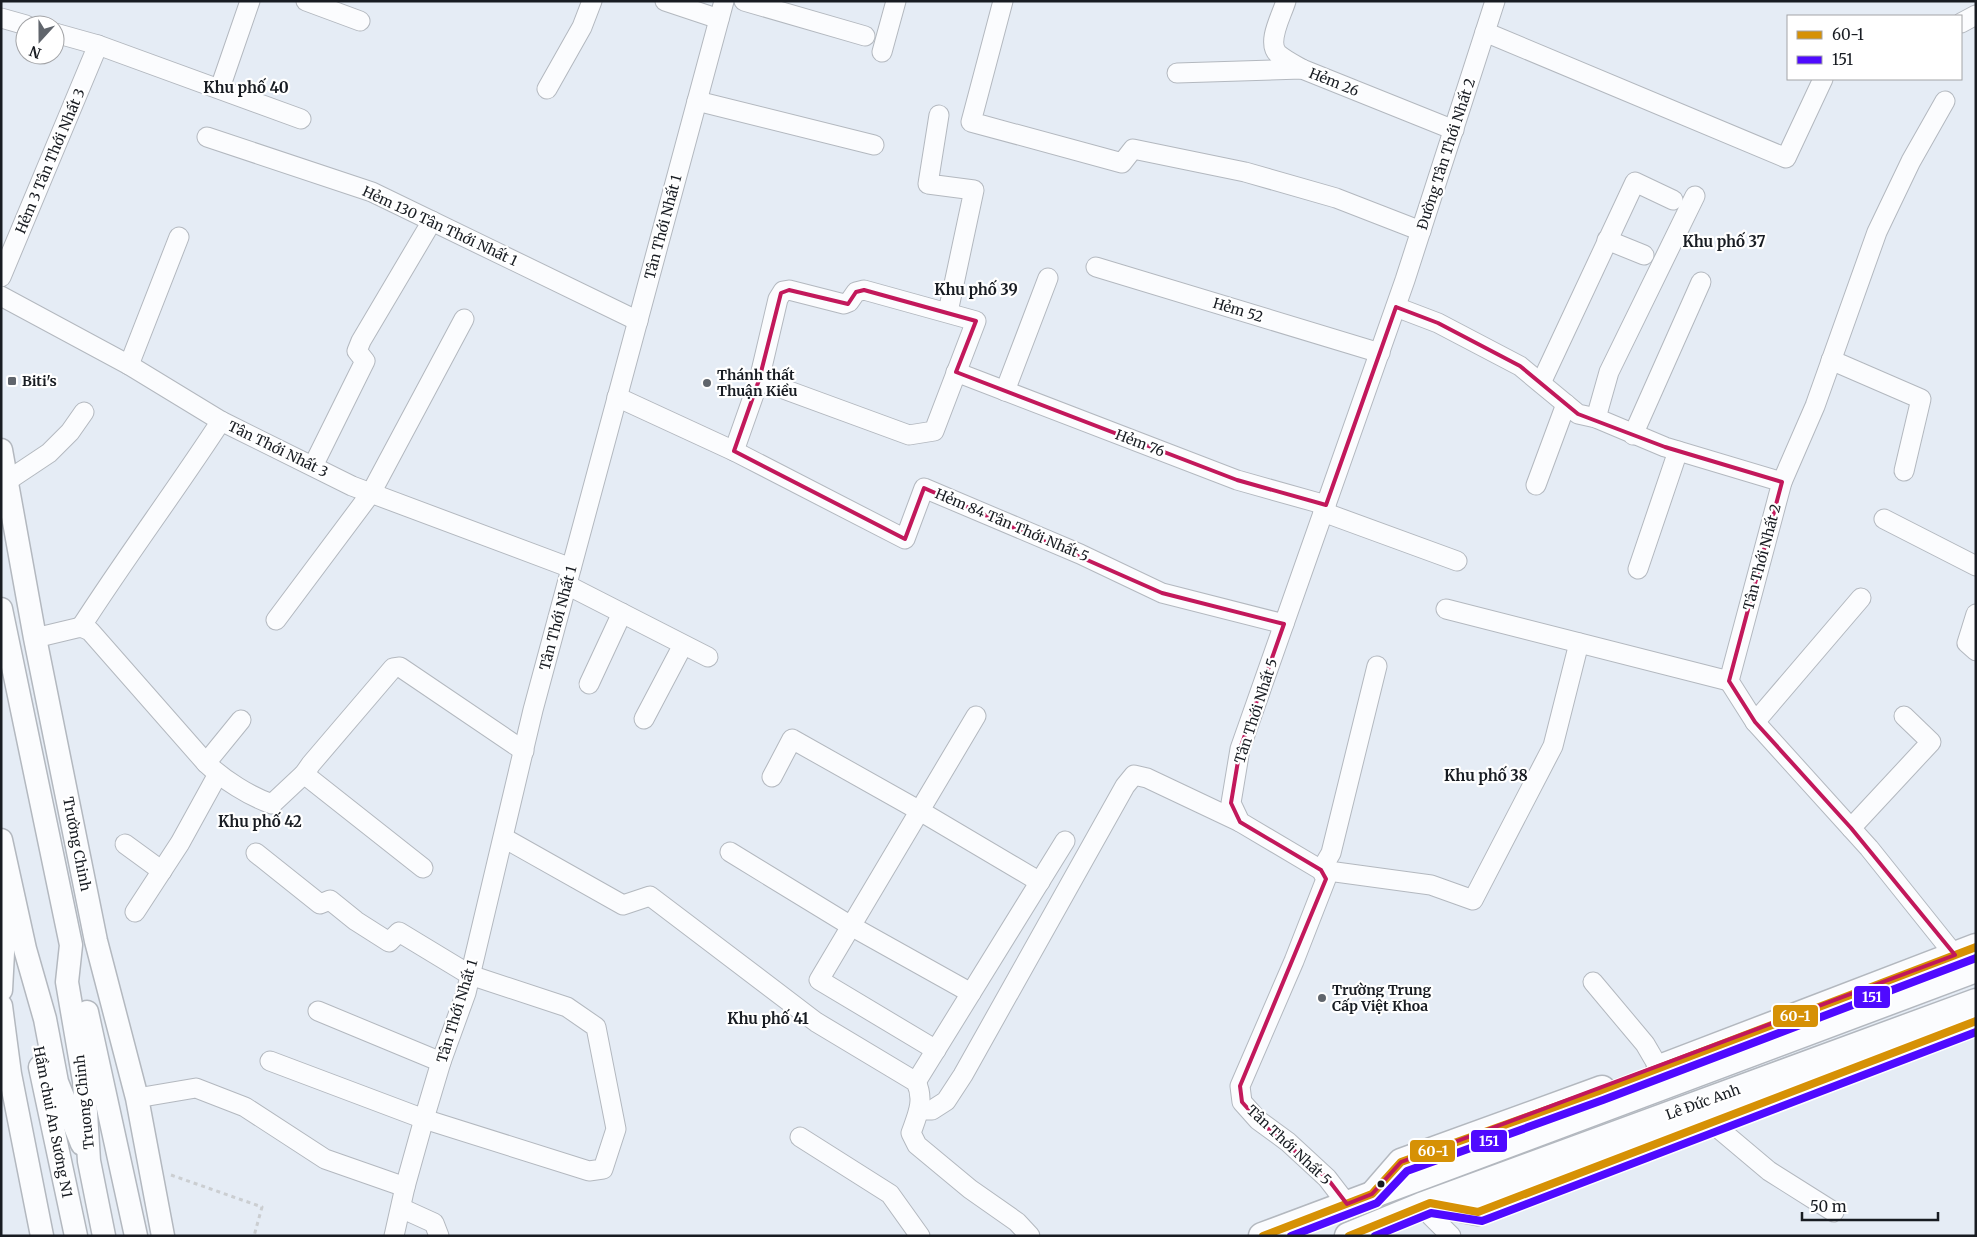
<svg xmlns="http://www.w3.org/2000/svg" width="1977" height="1237" font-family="Merriweather,serif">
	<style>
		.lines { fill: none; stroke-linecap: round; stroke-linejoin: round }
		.minor-casing { stroke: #b3b8bf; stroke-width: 21 }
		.major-casing { stroke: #b3b8bf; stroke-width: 25 }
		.highway-casing { stroke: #b3b8bf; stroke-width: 29 }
		.path { stroke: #cbced1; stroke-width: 3; stroke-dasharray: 4 4; stroke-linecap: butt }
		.minor { stroke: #fbfcfe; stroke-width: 19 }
		.major { stroke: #fbfcfe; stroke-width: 22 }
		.highway { stroke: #fbfcfe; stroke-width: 26 }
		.bus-1-casing { stroke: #fff; stroke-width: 11 }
		.bus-2-casing { stroke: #fff; stroke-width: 11 }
		.bus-1 { stroke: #d69105; stroke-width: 8 }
		.bus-2 { stroke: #4f0aff; stroke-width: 8 }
		.marked { fill: none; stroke: #c2185b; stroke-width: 4; stroke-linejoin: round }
		.poi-dot { fill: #60656c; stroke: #fff; stroke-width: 2 }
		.bus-dot { fill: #181c22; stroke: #fff; stroke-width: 2 }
		.labels { text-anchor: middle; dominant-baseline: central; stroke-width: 4.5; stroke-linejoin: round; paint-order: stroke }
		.street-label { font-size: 14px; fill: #181c22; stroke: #fff }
		.poi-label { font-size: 14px; font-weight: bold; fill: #181c22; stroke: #fff; text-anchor: start }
		.neighbourhood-label { font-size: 15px; font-weight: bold; fill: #181c22; stroke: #fff }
		.line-badge { stroke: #fff; stroke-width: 2 }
		.badge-label { font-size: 14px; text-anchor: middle; font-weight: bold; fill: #fff }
	</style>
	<rect width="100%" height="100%" fill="#e5ecf5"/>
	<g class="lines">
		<defs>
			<g id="minor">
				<polyline points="306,1 360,21"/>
				<polyline points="665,1 719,19"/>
				<polyline points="744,1 865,36"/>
				<polyline points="1003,1 971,122 1122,163 1133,149 1245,172 1336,198 1421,231"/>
				<path d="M1286 1C1282 15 1266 42 1278 54 1285 60 1295 65 1302 69"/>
				<polyline points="1,18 26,25"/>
				<polyline points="1961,23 1976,15"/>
				<polyline points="1485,32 1786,158 1823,79"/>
				<polyline points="55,33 98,45 301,119"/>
				<polyline points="882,52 896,1"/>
				<polyline points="1177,73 1302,69 1454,130"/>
				<polyline points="220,88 250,1"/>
				<polyline points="547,89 582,27 592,1"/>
				<polyline points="697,101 874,145"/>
				<polyline points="939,115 928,184 974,190 948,312"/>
				<polyline points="207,137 372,192 638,321"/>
				<polyline points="1607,240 1644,255"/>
				<polyline points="1096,267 1380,353"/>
				<polyline points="1,277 98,45"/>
				<polyline points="1,296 129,365 221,421 352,486 571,568"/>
				<polyline points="1396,307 1438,323 1520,366 1578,414 1596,418 1665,447 1782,482 1729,681 1755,722 1869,848 1961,963"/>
				<polyline points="1831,360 1921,399 1904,471"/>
				<polyline points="129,365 179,237"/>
				<polyline points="956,372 1237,480 1326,505"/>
				<polyline points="1541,383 1635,182 1673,200"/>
				<polyline points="1005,391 1048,278"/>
				<polyline points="617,397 734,451 905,539 924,488 1080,554 1162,593 1284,624"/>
				<polyline points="1596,418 1609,372 1695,196"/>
				<polyline points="1633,435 1701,282"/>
				<polyline points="734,451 759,380 778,299 783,291 789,290 844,304 849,302 856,292 864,290 976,321 934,431 909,435 759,380"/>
				<polyline points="313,466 365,361 357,351 361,341 432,221"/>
				<polyline points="7,481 49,453 70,432 84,412"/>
				<polyline points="1782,482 1815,406 1877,232 1911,161 1945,101"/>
				<polyline points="1536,485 1566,404"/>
				<polyline points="1323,512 1457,561"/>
				<polyline points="1884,519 1976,566"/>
				<polyline points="1638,569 1678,451"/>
				<polyline points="567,585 708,657"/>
				<polyline points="1446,609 1729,681"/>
				<polyline points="1976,614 1967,643 1976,651"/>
				<polyline points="276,620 371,493 464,319"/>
				<path d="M81 627C126 557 176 490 221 421"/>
				<path d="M35 638 81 627 90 631 206 763C224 780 249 796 272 804L304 774 311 764 393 668 400 667 524 751"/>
				<polyline points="1377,666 1331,853 1321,870 1431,885 1473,900 1553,746 1579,643"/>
				<polyline points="589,684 622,613"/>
				<polyline points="644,719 683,645"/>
				<polyline points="1755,722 1861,598"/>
				<polyline points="206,763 241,720"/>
				<polyline points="304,774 423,868"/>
				<polyline points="772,777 792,739 920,811 1040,882"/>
				<polyline points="1851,828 1931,742 1904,716"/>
				<path d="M504 838 623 905 650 896 816 1022 916 1082C925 1100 917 1116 911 1133L917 1145 970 1189 1017 1222 1030 1236"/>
				<polyline points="125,844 162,871"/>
				<polyline points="730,852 851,926 971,993"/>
				<polyline points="256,853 320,904 330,900 356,921 389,942 399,932 470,975 567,1007 596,1027 616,1129 603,1169 589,1171 424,1119 270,1061"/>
				<polyline points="135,912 180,843 218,774"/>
				<polyline points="1593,982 1645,1044 1659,1068"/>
				<polyline points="318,1011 441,1062"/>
				<polyline points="936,1050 819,980 976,716"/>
				<polyline points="916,1082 1065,841"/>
				<polyline points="137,1098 196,1088 245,1107 325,1159 405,1187"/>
				<polyline points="919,1110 932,1110 946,1101 963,1075 1125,786 1134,775 1147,778 1240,822"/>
				<polyline points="1712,1123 1769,1171 1834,1212"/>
				<polyline points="800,1137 890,1194 920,1236"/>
				<polyline points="1347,1204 1327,1178 1288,1142 1258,1120 1242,1102 1240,1086 1294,961 1326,879 1321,870 1240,822 1231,803 1240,749 1405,280 1495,1"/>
				<polyline points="1421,1206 1451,1236"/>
				<polyline points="401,1208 434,1223 439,1236"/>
				<polyline points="394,1236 405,1187 424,1119 441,1062 466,993 533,710 724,1"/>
			</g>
			<g id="major">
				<polyline points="1,450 35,638 96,941 137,1098 163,1236"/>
				<polyline points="1,609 71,945 67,982 84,1081 89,1161 104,1236"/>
				<polyline points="1,840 25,949 45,1019 57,1082 82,1144"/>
				<polyline points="1,899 4,934 1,990"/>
				<polyline points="1,1006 10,1074 42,1236"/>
				<polyline points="87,1012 136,1236"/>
				<polyline points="40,1067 76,1236"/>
			</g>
			<g id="highway">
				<polyline points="1660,1068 1976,947"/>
				<polyline points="1375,1192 1401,1162 1602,1089"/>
				<polyline points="1431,1203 1478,1212 1966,1024"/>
				<polyline points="1262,1236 1976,969"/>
				<polyline points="1348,1236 1421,1206 1976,1002"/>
			</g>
		</defs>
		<use href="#minor" class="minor-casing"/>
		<use href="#major" class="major-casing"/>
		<use href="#highway" class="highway-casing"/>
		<polyline class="path" points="171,1175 262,1207 254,1236"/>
		<use href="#minor" class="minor"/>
		<use href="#major" class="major"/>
		<use href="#highway" class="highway"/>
		<defs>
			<g id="bus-1">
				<polyline points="1263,1236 1372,1194 1401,1162 1599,1091 1976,947"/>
				<polyline points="1349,1236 1430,1203 1478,1212 1976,1021"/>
			</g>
			<g id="bus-2">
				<polyline points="1291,1236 1377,1203 1407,1171 1603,1100 1976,958"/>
				<polyline points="1375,1236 1431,1213 1482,1221 1976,1032"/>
			</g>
		</defs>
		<use href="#bus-1" class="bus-1-casing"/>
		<use href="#bus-2" class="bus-2-casing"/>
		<use href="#bus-1" class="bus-1"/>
		<use href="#bus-2" class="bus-2"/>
	</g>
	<path class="marked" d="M789 290 848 304 856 292 864 290 976 321 956 372 1237 480 1326 505 1396 307 1438 323 1520 366 1578 414 1665 447 1782 482 1729 681 1755 722 1851 828 1955 955 1401 1162 1372 1194 1347 1204 1327 1178 1258 1120 1242 1102 1240 1086 1326 879 1321 870 1240 822 1231 803 1240 749 1284 624 1162 593 924 488 905 539 734 451 759 380 781 293Z"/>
	<g class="poi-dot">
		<rect x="7" y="376" width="10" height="10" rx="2.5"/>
		<circle cx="707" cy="383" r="5"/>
		<circle cx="1322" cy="998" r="5"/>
	</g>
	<circle class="bus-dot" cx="1381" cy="1184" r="4.5"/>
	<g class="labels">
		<g class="street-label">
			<text transform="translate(1334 82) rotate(22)">Hẻm 26</text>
			<text transform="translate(1446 154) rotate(-72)">Đường Tân Thới Nhất 2</text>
			<text transform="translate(50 161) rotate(-67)">Hẻm 3 Tân Thới Nhất 3</text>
			<text transform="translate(440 226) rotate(25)">Hẻm 130 Tân Thới Nhất 1</text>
			<text transform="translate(663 227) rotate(-75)">Tân Thới Nhất 1</text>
			<text transform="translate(1238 310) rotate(17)">Hẻm 52</text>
			<text transform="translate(1140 443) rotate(21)">Hẻm 76</text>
			<text transform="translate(278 449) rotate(26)">Tân Thới Nhất 3</text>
			<text transform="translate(1012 525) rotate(23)">Hẻm 84 Tân Thới Nhất 5</text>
			<text transform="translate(1762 557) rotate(-75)">Tân Thới Nhất 2</text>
			<text transform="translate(558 618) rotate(-75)">Tân Thới Nhất 1</text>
			<text transform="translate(1256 711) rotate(-72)">Tân Thới Nhất 5</text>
			<text transform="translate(77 844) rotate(79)">Trường Chinh</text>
			<text transform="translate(457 1011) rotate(-73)">Tân Thới Nhất 1</text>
			<text transform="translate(84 1102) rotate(-96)">Truong Chinh</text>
			<text transform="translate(1703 1102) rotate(-20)">Lê Đức Anh</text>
			<text transform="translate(53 1122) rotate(79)">Hầm chui An Sương N1</text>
			<text transform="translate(1289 1145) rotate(43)">Tân Thới Nhất 5</text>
		</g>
		<g class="poi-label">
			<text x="717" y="375">Thánh thất<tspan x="717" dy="16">Thuận Kiều</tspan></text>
			<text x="22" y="381">Biti's</text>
			<text x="1332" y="990">Trường Trung<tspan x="1332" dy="16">Cấp Việt Khoa</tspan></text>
		</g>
		<g class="neighbourhood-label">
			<text x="246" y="87">Khu phố 40</text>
			<text x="1724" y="241">Khu phố 37</text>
			<text x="976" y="289">Khu phố 39</text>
			<text x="1486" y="775">Khu phố 38</text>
			<text x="260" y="821">Khu phố 42</text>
			<text x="768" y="1018">Khu phố 41</text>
		</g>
	</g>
	<g class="line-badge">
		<rect x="1853" y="985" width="38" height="24" rx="5" fill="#4f0aff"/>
		<rect x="1772" y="1004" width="47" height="24" rx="5" fill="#d69105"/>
		<rect x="1470" y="1129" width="38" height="24" rx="5" fill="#4f0aff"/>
		<rect x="1409" y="1139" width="47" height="24" rx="5" fill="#d69105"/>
	</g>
	<g class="badge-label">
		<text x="1872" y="1002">151</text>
		<text x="1795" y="1021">60-1</text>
		<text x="1489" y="1146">151</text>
		<text x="1433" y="1156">60-1</text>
	</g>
	<rect width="1977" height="1237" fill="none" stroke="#181c22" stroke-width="5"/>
	<rect x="1787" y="15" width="175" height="65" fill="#ffffff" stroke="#a3a4a7"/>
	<rect x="1797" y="31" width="25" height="8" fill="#d69105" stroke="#a3a4a7"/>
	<text x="1832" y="40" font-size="15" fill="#181c22">60-1</text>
	<rect x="1797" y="56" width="25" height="8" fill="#4f0aff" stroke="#a3a4a7"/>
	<text x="1832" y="65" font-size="15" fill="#181c22">151</text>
	<g transform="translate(40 40) rotate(201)"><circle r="24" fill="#ffffff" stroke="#a3a4a7"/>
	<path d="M0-4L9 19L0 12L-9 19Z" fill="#60656c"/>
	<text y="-8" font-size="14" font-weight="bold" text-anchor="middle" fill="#181c22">N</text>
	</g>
	<path d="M1802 1212v8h136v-8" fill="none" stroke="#181c22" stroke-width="2.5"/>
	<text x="1810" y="1212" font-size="15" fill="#181c22" stroke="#ffffff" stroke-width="4" paint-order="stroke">50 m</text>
</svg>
